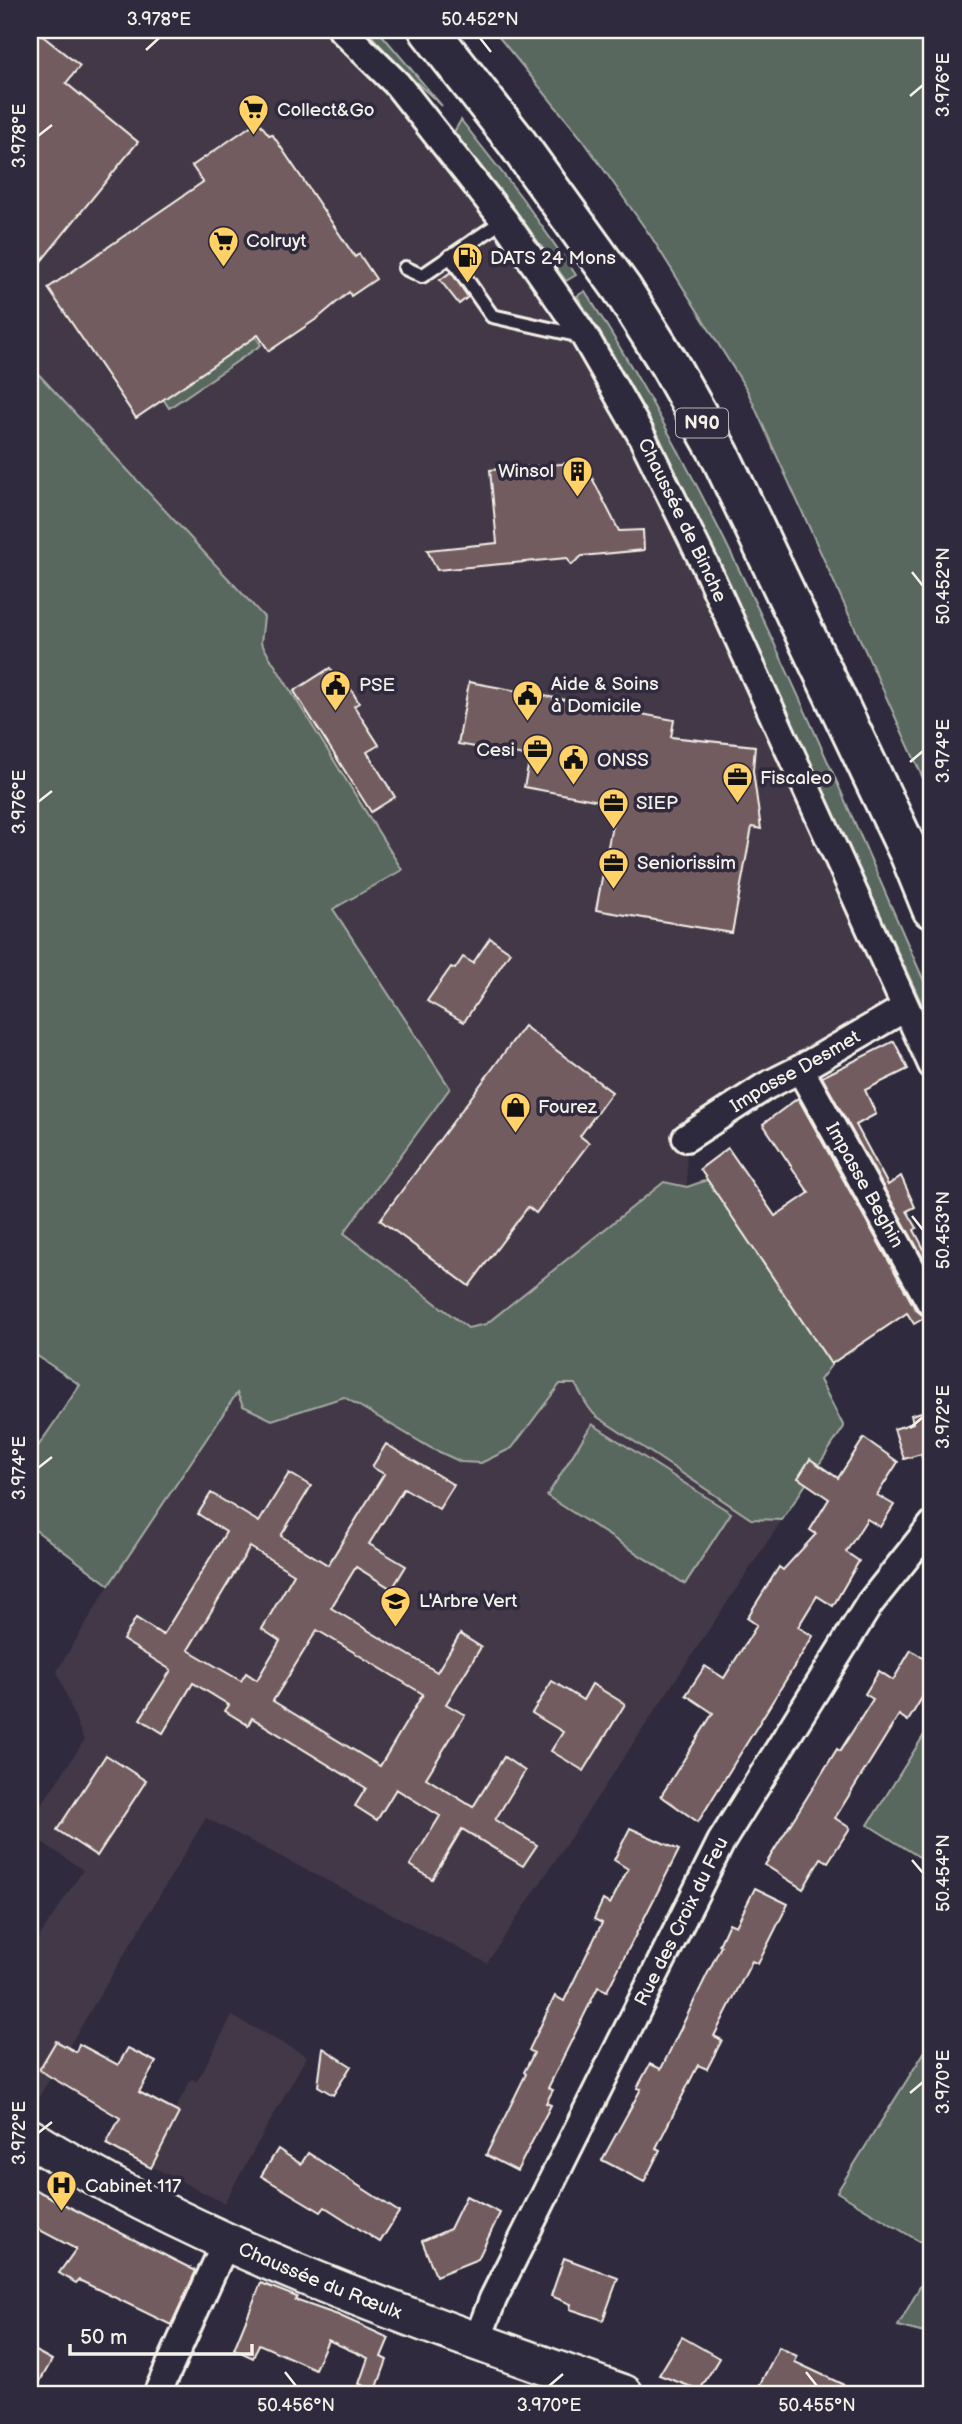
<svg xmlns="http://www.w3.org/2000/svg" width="962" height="2424" font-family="'Balsamiq Sans',sans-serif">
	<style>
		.built { fill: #433947 }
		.green { fill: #58685f; stroke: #a6aca4; stroke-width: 2 }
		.building { fill: #725c5f; stroke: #f4f1e8; stroke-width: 2; fill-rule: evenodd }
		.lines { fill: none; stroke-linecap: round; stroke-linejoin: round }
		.lane-casing { stroke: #f4f1e8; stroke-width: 18 }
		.street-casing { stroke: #f4f1e8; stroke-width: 32 }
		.secondary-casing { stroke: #f4f1e8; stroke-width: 42 }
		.primary-casing { stroke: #f4f1e8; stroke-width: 44 }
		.lane { stroke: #2f2a3d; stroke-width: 12 }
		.street { stroke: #2f2a3d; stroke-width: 26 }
		.secondary { stroke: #2f2a3d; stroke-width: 37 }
		.primary { stroke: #2f2a3d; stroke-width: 38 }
		.ticks { fill: none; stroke: #f4f1e8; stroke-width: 2.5 }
		.labels { text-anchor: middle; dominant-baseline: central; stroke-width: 7; stroke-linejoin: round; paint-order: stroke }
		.shield { fill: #2f2a3d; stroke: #b9b5b5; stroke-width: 2 }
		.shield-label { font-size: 18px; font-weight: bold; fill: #f4f1e8 }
		.poi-label { font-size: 19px; fill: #f4f1e8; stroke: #2f2a3d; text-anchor: start }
		.street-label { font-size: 19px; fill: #f4f1e8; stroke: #2f2a3d }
		.neatline { fill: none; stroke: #f4f1e8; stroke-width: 2.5 }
		.ticks-label { font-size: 18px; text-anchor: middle; fill: #f4f1e8 }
	</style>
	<rect width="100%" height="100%" fill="#2f2a3d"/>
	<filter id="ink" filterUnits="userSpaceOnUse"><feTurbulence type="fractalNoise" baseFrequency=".0143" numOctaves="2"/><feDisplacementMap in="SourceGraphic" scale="14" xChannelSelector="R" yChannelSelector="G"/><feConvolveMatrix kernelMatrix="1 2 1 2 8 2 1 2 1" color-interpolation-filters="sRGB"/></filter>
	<g filter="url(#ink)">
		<g class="built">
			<polygon points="30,30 342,30 585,337 905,1008 686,1138 687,1186 710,1179 844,1348 820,1380 844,1427 487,1963 206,1818 37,2100 30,2096 30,1951 83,1870 30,1834 30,1822 84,1741 57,1671 109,1585 343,1233 450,1088 332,908 402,870 261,643 263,617 30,365"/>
			<polygon points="232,2016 307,2056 224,2203 147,2164 191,2079 197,2081"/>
		</g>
		<g class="green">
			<polygon points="366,30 378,30 442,106 403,70"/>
			<polygon points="493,30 932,30 932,798 747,390 652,238 583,140"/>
			<polygon points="461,120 522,198 576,275 566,281 519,215 454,132"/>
			<path d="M585 291C726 511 826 760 932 999V1026L659 436 606 342 577 296Z"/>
			<polygon points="254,334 261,345 169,408 162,397"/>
			<path d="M30 365 264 617 261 643 402 870 333 909 450 1088 344 1233 468 1328 486 1324 664 1182 687 1187 710 1179 844 1348 820 1380 844 1427 782 1520 751 1519 596 1416C586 1407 582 1395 575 1384H560L512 1448 481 1463 461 1462 431 1448 344 1397 272 1420 243 1406 237 1393 109 1585 30 1526V1458L80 1385 30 1351Z"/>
			<polygon points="592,1424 731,1513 685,1584 547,1496"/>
			<polygon points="932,1722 932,1865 868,1825"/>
			<polygon points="932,2040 932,2249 837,2192"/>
			<polygon points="932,2265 932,2335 898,2326"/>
		</g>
		<g class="building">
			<polygon points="30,30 35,30 80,66 66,83 138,142 30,275"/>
			<polygon points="258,121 269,135 272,134 355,257 359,254 376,279 351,296 349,292 318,318 269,351 258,335 136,418 48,288 203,182 192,166"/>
			<polygon points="451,272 468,297 459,304 440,280"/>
			<polygon points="584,462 619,531 643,530 644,550 582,556 571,565 567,558 437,570 427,550 497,543 490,470"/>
			<polygon points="330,668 344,690 349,686 359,703 354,706 379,745 367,752 395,797 371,812 294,691"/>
			<polygon points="469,682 674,720 671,737 755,746 753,771 761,829 752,827 732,933 596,910 616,804 524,787 530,757 458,744"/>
			<polygon points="490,938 510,952 464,1022 427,1001 451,967 455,969 463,957 473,963"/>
			<polygon points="524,1026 612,1092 580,1136 589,1143 536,1213 528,1207 469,1286 380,1220"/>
			<polygon points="894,1041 908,1069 865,1090 876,1114 856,1125 888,1185 901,1176 915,1207 907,1211 917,1228 914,1230 932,1264 932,1274 822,1077"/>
			<polygon points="798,1098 916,1310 926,1317 914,1324 907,1313 831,1364 700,1169 728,1148 775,1216 809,1193 763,1124"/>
			<polygon points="932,1409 932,1471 926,1472 921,1454 904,1459 894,1429 913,1423 911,1415"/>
			<polygon points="864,1438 898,1462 877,1495 894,1505 880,1527 867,1519 846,1552 859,1561 833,1606 817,1596 798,1627 813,1636 698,1822 661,1796 713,1713 686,1695 705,1666 724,1678 757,1625 747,1618 779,1567 783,1570 816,1534 810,1530 829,1499 798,1478 810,1459 838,1478"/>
			<path d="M386 1444 454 1485 439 1509 404 1488 369 1544 406 1566 392 1589 356 1567 331 1608 437 1672 460 1634 481 1647 446 1704 465 1715 426 1778 473 1807 504 1757 525 1771 495 1820 537 1845 523 1866 462 1829 432 1879 410 1865 440 1816 396 1789 377 1820 355 1806 366 1788 252 1718 248 1725 225 1711 229 1705 193 1683 163 1733 140 1719 171 1670 123 1640 136 1618 163 1635 226 1532 198 1514 211 1493 259 1522 289 1473 311 1486 281 1536 328 1565 384 1474 372 1467ZM250 1547 294 1574 262 1629 280 1641 257 1680 246 1673 241 1681 188 1650ZM317 1630 423 1694 380 1766 273 1701Z"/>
			<polygon points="911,1650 932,1664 932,1681 908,1721 899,1715 835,1818 850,1828 828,1862 821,1858 803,1889 765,1865 837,1749 840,1751 873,1699 865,1694 879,1671 893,1680"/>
			<polygon points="552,1681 583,1700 592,1684 625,1704 584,1771 551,1751 563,1732 532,1713"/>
			<polygon points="106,1755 146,1781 97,1856 57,1830"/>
			<polygon points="630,1828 679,1850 607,1991 598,1987 548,2088 553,2090 546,2103 551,2105 517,2171 486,2155 526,2074 524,2072 534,2053 529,2050 555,1996 564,2001 602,1923 594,1919 603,1900 610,1904 628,1869 614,1860"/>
			<polygon points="755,1888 788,1904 758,1964 752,1961 714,2036 722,2040 707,2069 698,2065 656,2148 660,2150 644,2182 602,2160 641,2089 637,2088 650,2064 661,2069 721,1946 719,1945 729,1923 736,1926"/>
			<polygon points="56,2041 76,2052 79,2044 118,2065 128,2048 156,2062 139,2092 179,2113 151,2168 106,2144 120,2118 39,2070"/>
			<polygon points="323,2048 351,2066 333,2095 318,2086"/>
			<polygon points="278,2149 301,2164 308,2153 399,2212 380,2242 325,2207 321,2212 261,2176"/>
			<polygon points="30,2187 196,2271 171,2325 79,2280 76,2283 59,2273 76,2249 30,2225"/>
			<polygon points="466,2196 500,2213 478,2259 436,2276 422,2241 450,2229"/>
			<polygon points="564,2258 618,2278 603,2320 570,2309 571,2304 551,2296"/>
			<polygon points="261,2283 297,2297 295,2300 338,2315 389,2338 381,2357 387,2360 376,2390 359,2384 368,2358 328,2340 315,2369 259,2344 253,2358 234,2349"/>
			<polygon points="682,2337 719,2358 700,2390 659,2375"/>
			<polygon points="779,2347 797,2356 795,2362 863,2394 755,2394"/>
			<polygon points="30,2348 52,2360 33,2394 30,2394"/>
		</g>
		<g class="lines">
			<defs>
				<g id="lane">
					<polyline points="450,256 492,316 581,336"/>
					<polyline points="405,268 422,276 504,220"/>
				</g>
				<g id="street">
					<path id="s1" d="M342 30 397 84 504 220 585 337 640 433 706 567 932 1065"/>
					<path id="s2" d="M800 1069 930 1302"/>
					<path id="s3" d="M686 1138 766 1086 800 1069 905 1008"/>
					<path id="s4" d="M476 2343 493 2299 721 1842 870 1603 932 1525"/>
					<polyline points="157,2394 226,2242"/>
				</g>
				<g id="secondary">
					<path id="s5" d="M30 2138C214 2253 420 2321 624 2394"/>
				</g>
				<polyline id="primary" points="429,30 515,140 622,289 669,364 719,453 910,855 932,909"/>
			</defs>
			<use href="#lane" class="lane-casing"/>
			<use href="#street" class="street-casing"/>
			<use href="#secondary" class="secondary-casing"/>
			<use href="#primary" class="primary-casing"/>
			<use href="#lane" class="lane"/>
			<use href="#street" class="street"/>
			<use href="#secondary" class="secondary"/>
			<use href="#primary" class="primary"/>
		</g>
	</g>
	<path class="ticks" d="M480 38 491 52M146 50 159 38M910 96 923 85M38 136 52 125M912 572 923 586M910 762 923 751M38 802 52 791M912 1216 923 1230M910 1428 923 1417M38 1468 52 1457M912 1860 923 1873M910 2093 923 2082M38 2133 52 2122M285 2372 296 2386M806 2372 817 2386M549 2386 563 2374"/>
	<defs>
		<symbol id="supermarket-pin" viewBox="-11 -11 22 30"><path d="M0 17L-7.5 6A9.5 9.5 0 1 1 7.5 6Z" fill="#ffd166" stroke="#2f2a3d"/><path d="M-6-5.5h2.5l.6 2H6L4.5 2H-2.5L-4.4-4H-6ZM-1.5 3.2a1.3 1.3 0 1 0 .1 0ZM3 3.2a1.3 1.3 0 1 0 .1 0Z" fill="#111"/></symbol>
		<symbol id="fuel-pin" viewBox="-11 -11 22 30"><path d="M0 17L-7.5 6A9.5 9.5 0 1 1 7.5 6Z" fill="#ffd166" stroke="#2f2a3d"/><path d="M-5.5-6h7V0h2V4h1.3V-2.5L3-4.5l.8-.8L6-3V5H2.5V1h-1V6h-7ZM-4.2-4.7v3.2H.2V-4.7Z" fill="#111"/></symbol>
		<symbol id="building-pin" viewBox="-11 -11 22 30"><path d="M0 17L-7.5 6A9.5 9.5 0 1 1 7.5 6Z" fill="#ffd166" stroke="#2f2a3d"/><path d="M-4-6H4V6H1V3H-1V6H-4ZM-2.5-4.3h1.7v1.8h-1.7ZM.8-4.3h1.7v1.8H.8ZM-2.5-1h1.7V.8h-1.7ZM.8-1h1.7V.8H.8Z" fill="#111"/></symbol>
		<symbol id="civic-pin" viewBox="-11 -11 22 30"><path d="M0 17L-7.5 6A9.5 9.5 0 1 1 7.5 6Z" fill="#ffd166" stroke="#2f2a3d"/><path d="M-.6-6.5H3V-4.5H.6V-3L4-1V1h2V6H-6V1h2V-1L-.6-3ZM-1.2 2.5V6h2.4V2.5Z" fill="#111"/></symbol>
		<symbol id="office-pin" viewBox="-11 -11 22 30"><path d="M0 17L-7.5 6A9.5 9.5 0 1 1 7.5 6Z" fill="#ffd166" stroke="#2f2a3d"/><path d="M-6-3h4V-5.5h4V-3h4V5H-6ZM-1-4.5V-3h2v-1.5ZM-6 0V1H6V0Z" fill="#111"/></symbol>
		<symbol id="shop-pin" viewBox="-11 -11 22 30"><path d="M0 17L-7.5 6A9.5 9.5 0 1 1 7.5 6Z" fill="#ffd166" stroke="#2f2a3d"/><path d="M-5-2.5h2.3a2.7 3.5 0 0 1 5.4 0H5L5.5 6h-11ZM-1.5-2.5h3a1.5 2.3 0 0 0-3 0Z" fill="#111"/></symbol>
		<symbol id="school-pin" viewBox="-11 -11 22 30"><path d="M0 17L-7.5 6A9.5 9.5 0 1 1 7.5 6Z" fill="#ffd166" stroke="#2f2a3d"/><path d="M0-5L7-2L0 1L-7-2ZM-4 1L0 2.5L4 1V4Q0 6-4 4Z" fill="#111"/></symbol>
		<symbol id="hospital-pin" viewBox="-11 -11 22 30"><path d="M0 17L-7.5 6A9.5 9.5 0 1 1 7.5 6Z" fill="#ffd166" stroke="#2f2a3d"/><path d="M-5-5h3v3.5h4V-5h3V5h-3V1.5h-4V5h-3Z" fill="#111"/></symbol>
	</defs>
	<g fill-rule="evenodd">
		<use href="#supermarket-pin" x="236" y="92" width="35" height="47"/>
		<use href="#supermarket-pin" x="206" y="224" width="35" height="47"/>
		<use href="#fuel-pin" x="450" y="240" width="35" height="47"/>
		<use href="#building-pin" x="560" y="454" width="35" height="47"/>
		<use href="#civic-pin" x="318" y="668" width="35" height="47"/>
		<use href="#civic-pin" x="510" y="678" width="35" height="47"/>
		<use href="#office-pin" x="520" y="732" width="35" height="47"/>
		<use href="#civic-pin" x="556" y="742" width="35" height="47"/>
		<use href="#office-pin" x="720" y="760" width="35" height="47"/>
		<use href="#office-pin" x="596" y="786" width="35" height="47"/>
		<use href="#office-pin" x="596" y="846" width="35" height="47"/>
		<use href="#shop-pin" x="498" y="1090" width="35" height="47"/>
		<use href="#school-pin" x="378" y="1584" width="35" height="47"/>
		<use href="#hospital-pin" x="44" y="2168" width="35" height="47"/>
	</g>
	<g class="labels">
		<rect class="shield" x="676" y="408.5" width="52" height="29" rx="5"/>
		<g class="shield-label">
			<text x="702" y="423">N90</text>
		</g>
		<g class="poi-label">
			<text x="277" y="110">Collect&amp;Go</text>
			<text x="246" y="241">Colruyt</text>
			<text x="490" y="258">DATS 24 Mons</text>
			<text x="554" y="471" text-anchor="end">Winsol</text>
			<text x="551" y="684">Aide &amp; Soins<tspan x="551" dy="22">à Domicile</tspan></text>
			<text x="359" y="685">PSE</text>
			<text x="515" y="750" text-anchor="end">Cesi</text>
			<text x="597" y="760">ONSS</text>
			<text x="760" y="778">Fiscaleo</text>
			<text x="636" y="803">SIEP</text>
			<text x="637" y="863">Seniorissim</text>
			<text x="538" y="1107">Fourez</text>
			<text x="419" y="1601">L'Arbre Vert</text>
			<text x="85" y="2186">Cabinet 117</text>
		</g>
		<g class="street-label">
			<text stroke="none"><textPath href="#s1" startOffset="600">Chaussée de Binche</textPath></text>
			<text stroke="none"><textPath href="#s3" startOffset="128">Impasse Desmet</textPath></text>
			<text stroke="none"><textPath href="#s2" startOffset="133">Impasse Beghin</textPath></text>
			<text stroke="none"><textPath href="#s4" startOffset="469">Rue des Croix du Feu</textPath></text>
			<text stroke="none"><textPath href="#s5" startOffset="324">Chaussée du Rœulx</textPath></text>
		</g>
	</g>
	<rect width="962" height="2424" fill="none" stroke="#2f2a3d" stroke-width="77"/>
	<path d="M70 2344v10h182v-10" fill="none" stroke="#f4f1e8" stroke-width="3.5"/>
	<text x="80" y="2344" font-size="21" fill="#f4f1e8" stroke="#2f2a3d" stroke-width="5" paint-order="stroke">50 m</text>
	<rect x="38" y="38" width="885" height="2348" class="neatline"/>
	<g class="ticks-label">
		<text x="159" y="25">3.978°E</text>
		<text x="480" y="25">50.452°N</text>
		<text transform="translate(943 85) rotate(-90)" y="6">3.976°E</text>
		<text transform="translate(19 136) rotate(-90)" y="6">3.978°E</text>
		<text transform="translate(943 586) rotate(-90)" y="6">50.452°N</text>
		<text transform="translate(943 751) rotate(-90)" y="6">3.974°E</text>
		<text transform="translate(19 802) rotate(-90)" y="6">3.976°E</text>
		<text transform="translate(943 1230) rotate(-90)" y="6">50.453°N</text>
		<text transform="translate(943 1417) rotate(-90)" y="6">3.972°E</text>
		<text transform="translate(19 1468) rotate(-90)" y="6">3.974°E</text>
		<text transform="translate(943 1873) rotate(-90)" y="6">50.454°N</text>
		<text transform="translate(943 2082) rotate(-90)" y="6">3.970°E</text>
		<text transform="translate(19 2133) rotate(-90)" y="6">3.972°E</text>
		<text x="296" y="2411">50.456°N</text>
		<text x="549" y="2411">3.970°E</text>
		<text x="817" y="2411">50.455°N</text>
	</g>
</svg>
